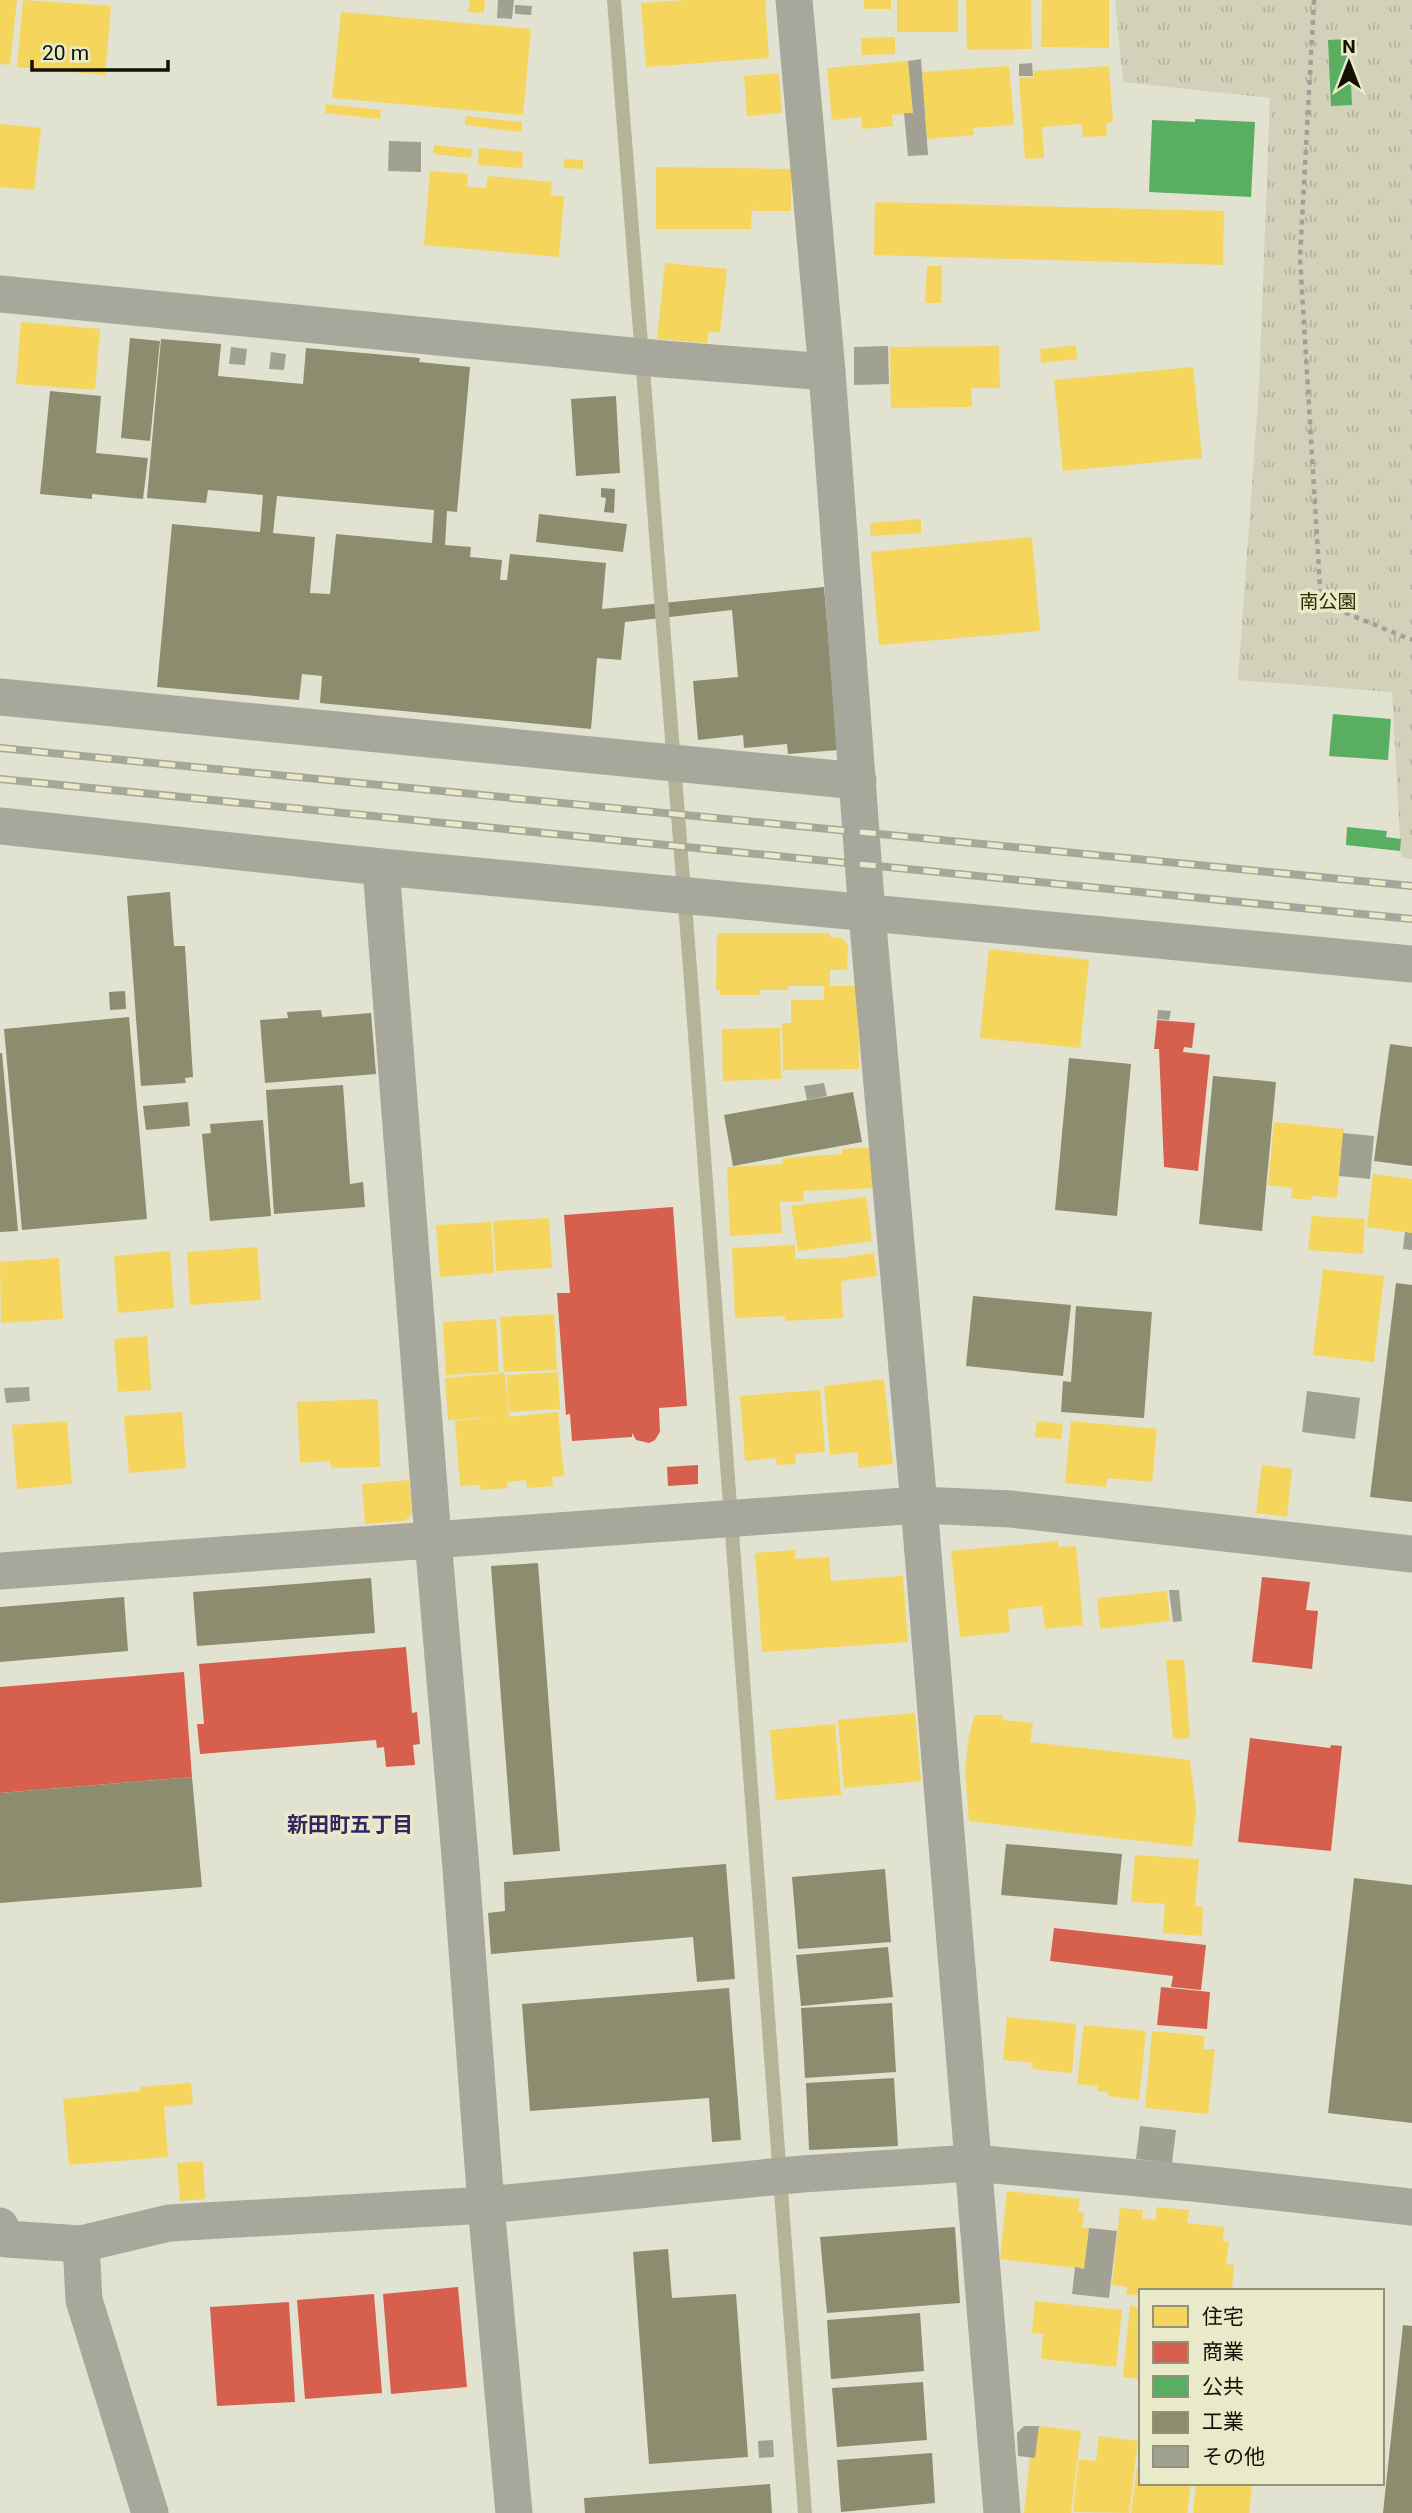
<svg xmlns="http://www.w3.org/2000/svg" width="1412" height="2513" font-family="Roboto,'Noto Sans JP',sans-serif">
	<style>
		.park { fill: url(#park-tufts) }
		.homes { fill: #f6d55c }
		.shops { fill: #d6604d }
		.public { fill: #5aae61 }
		.industry { fill: #8c8c6e; fill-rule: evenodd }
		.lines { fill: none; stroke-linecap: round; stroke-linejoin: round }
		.stream { stroke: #b4b498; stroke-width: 14 }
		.building { fill: #a1a193 }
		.path { stroke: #a1a196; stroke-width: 4.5; stroke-dasharray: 5 5; stroke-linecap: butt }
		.street { stroke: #a7a79b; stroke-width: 37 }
		.rail-casing { stroke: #a6a69a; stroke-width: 8 }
		.rail { stroke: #e9eac9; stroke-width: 5; stroke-dasharray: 16; stroke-linecap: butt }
		.labels { text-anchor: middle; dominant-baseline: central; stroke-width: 7; stroke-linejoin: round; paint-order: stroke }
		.park-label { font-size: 19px; fill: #2c2b00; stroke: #e9eac9 }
		.neighbourhood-label { font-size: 21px; font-weight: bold; fill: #322661; stroke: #e9eac9 }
	</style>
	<defs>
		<pattern id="park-tufts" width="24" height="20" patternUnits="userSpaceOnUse" patternTransform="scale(1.75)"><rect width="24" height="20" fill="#d2d2ba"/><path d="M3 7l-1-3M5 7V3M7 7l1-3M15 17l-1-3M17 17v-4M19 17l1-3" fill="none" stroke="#b3b39e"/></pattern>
	</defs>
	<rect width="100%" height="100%" fill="#e2e2d1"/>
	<polygon class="park" points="1115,0 1412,0 1412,859 1401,857 1392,692 1238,680 1259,386 1270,98 1123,82"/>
	<g class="homes">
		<polygon points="0,0 17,0 10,65 0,64"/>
		<polygon points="23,0 111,6 105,75 17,67"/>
		<polygon points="470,0 485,0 484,13 468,12"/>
		<polygon points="686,0 765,0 769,58 646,67 641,3"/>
		<rect x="864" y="0" width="27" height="9"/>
		<rect x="897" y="0" width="61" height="32"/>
		<polygon points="966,0 1031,0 1032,49 967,50"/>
		<polygon points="1042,0 1109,0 1109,48 1041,47"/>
		<polygon points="341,12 531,29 523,115 332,98"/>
		<polygon points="895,37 895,54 862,55 861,38"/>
		<polygon points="908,61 913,113 892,115 893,126 862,129 861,117 832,120 827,68"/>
		<polygon points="1009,66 1014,125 973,128 974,135 927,139 922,72"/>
		<polygon points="1109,66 1113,122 1106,123 1107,136 1083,137 1082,124 1042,127 1044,158 1025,159 1019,78 1034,77 1034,71"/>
		<polygon points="779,73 782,113 747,116 744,76"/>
		<polygon points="326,104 381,110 380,119 325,113"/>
		<polygon points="465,116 522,122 521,132 465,125"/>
		<polygon points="0,124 41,128 34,190 0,187"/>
		<polygon points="434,145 472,149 471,158 433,154"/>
		<polygon points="479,148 523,152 522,168 478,165"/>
		<polygon points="564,159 583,160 583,169 564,168"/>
		<polygon points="656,167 791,169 791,211 753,211 752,204 751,229 656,229"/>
		<polygon points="430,171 468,174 467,187 486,188 488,176 552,182 551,196 564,196 559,257 424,245"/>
		<polygon points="875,202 1224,211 1223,265 874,255"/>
		<polygon points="665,263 727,269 720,333 709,331 707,343 657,339"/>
		<polygon points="927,266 942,266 941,303 925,303"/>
		<polygon points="21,322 100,329 95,390 16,384"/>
		<polygon points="1076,345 1077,359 1041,363 1040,349"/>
		<polygon points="999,346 1000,388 971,388 972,407 891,408 890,347"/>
		<polygon points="1193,367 1202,458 1063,471 1054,380"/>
		<polygon points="921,519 921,533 871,536 870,523"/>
		<polygon points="1032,537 1040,631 879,645 871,552"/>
		<polygon points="717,933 830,933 830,937 842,938 848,945 847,970 830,970 830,986 858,986 859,1069 783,1070 782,1023 791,1023 791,1000 824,1000 824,986 788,986 788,990 760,990 760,995 720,995 720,989 716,990"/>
		<polygon points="989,949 1089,960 1080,1048 980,1038"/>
		<polygon points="780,1028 781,1079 723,1081 722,1029"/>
		<polygon points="1274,1122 1344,1129 1337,1198 1312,1196 1311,1200 1291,1198 1292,1188 1268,1185"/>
		<polygon points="874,1147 877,1188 803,1191 804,1201 780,1202 782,1233 730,1236 727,1167 783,1164 783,1158 842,1154 842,1149"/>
		<polygon points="1373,1174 1412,1179 1412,1233 1367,1227"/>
		<polygon points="866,1197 872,1241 798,1251 791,1206"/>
		<polygon points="1312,1216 1365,1219 1363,1254 1308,1250"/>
		<polygon points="549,1218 552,1268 496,1271 493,1221"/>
		<polygon points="491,1222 494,1273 440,1277 436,1225"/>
		<polygon points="795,1245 795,1259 840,1258 874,1253 877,1276 841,1281 843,1318 785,1321 785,1316 735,1318 732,1248"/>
		<polygon points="257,1247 261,1300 190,1305 187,1252"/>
		<polygon points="170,1251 174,1308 118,1313 114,1256"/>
		<polygon points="59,1258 63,1319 1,1323 0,1262"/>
		<polygon points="1323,1269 1384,1276 1374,1362 1313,1355"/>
		<polygon points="554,1314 557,1370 504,1372 500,1317"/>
		<polygon points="496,1319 499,1372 446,1375 443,1322"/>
		<polygon points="147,1336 151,1390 118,1392 114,1339"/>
		<polygon points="558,1372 560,1409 509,1412 507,1375"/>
		<polygon points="505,1373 509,1417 558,1412 564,1476 552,1477 553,1486 527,1488 526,1480 507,1482 508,1488 481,1490 480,1485 460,1486 455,1421 497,1417 448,1420 445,1378"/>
		<polygon points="884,1379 893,1464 859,1468 857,1452 830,1455 824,1386"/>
		<polygon points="820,1390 825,1452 795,1454 796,1464 777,1465 776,1458 745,1461 740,1396"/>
		<polygon points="378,1399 380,1467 332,1468 329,1461 300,1463 297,1402"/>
		<polygon points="182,1412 186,1468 129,1473 124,1416"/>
		<polygon points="67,1421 72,1484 17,1489 12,1425"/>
		<polygon points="1037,1421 1063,1424 1061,1439 1035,1437"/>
		<polygon points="1071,1421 1157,1429 1152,1482 1107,1478 1106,1487 1065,1483"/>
		<polygon points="1262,1465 1292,1469 1287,1517 1256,1513"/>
		<polygon points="409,1480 412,1513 405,1521 365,1524 362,1484"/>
		<polygon points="1058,1541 1059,1547 1076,1546 1083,1625 1045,1629 1042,1606 1008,1609 1010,1632 960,1637 951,1551"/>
		<polygon points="795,1550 795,1559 829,1557 831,1581 903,1576 908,1642 762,1652 755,1553"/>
		<polygon points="1167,1591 1170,1621 1100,1629 1097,1598"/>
		<polygon points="1166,1660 1184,1660 1190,1738 1173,1739"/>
		<polygon points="915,1713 921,1781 844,1788 838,1720"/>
		<polygon points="975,1715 1003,1715 1003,1720 1033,1723 1030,1742 1190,1760 1196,1810 1192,1847 969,1821 965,1771 969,1735"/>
		<polygon points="835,1724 841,1795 776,1800 770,1730"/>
		<polygon points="1135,1855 1199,1859 1195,1906 1203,1907 1202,1936 1163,1933 1165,1904 1131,1902"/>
		<polygon points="1007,2017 1076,2024 1072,2073 1032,2069 1033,2063 1003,2060"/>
		<polygon points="1084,2025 1146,2031 1139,2100 1108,2096 1108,2092 1097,2091 1098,2086 1077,2084"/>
		<polygon points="1152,2031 1205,2036 1203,2049 1215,2049 1208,2114 1145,2108"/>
		<polygon points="191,2083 193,2104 164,2107 168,2157 69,2165 63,2099 140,2091 140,2087"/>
		<polygon points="203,2161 205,2199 180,2201 177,2163"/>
		<polygon points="1007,2191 1080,2199 1078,2212 1084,2213 1082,2227 1089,2228 1084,2269 1000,2259"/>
		<polygon points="1157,2207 1189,2210 1187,2223 1224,2227 1223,2242 1229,2242 1226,2264 1234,2265 1232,2289 1141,2291 1141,2296 1126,2294 1127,2287 1112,2285 1120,2208 1143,2210 1142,2218 1155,2220"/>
		<polygon points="1035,2301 1122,2310 1116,2367 1041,2359 1043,2334 1032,2333"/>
		<polygon points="1130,2306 1141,2307 1141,2379 1123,2377"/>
		<polygon points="1039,2426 1081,2431 1071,2513 1024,2513 1030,2457 1035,2458"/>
		<polygon points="1099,2436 1138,2441 1129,2513 1073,2512 1079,2459 1096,2461"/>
		<polygon points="1137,2466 1141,2467 1141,2483 1191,2483 1187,2513 1131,2513"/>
		<polygon points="1196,2483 1252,2484 1249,2513 1193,2513"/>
	</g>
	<g class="shops">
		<polygon points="1157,1020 1195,1023 1192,1048 1184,1047 1183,1052 1210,1055 1198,1171 1164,1167 1159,1049 1154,1049"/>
		<polygon points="673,1207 687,1406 659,1408 660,1432 655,1440 649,1443 636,1440 632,1433 632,1437 572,1441 570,1414 566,1415 557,1293 570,1293 564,1215"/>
		<polygon points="698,1465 698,1484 668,1486 667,1467"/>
		<polygon points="1262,1577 1310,1582 1306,1610 1318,1611 1312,1669 1252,1662"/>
		<polygon points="406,1647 412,1713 417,1712 420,1744 413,1745 415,1765 386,1767 384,1747 377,1748 376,1740 200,1754 197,1724 204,1724 199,1664"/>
		<polygon points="184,1672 192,1777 0,1793 0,1687"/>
		<polygon points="1250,1738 1330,1748 1331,1745 1342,1746 1331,1851 1238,1842"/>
		<polygon points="1054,1928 1206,1945 1201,1990 1171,1987 1173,1976 1050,1961"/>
		<polygon points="1161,1987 1210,1992 1207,2029 1157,2025"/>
		<polygon points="458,2287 467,2387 391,2394 383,2294"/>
		<polygon points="374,2294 382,2393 305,2399 297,2300"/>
		<polygon points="289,2302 295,2402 217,2406 210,2307"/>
	</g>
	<g class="public">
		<polygon points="1349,39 1352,105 1331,106 1328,40"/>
		<polygon points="1195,119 1255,122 1251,197 1149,192 1152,120 1195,122"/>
		<polygon points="1333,714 1391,719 1388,760 1329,756"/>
		<polygon points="1347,827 1387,831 1386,837 1401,839 1400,851 1346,845"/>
	</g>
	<g class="industry">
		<polygon points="130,338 160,341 150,441 121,438"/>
		<path d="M161 339 221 344 218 376 303 384 306 348 420 358 419 362 470 367 457 512 447 511 445 545 471 547 470 557 502 560 500 580H507L510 554 606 563 602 609 824 587 838 750 788 754 787 744 744 748 743 735 698 740 693 681 738 677 732 610 625 622 621 660 597 658 591 729 320 703 322 676 302 674 299 700 157 687 172 524 260 532 263 495 208 490 206 503 147 498ZM277 496 434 510 432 543 336 534 330 594 310 593 315 537 273 533Z"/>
		<polygon points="50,391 101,396 96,453 148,458 143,499 92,494 92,499 40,494"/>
		<polygon points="616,396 620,473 576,476 571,399"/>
		<polygon points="601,488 615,489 614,513 604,512 606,498 601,497"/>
		<polygon points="539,514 627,524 623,552 536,542"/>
		<polygon points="170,892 174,946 185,946 193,1077 185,1078 186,1083 141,1086 127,896"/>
		<polygon points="125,991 126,1009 110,1010 109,992"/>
		<polygon points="321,1010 322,1017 371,1013 376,1074 265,1083 260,1020 288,1018 287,1012"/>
		<polygon points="129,1017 147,1219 22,1230 4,1029"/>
		<polygon points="1390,1044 1412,1047 1412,1166 1374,1161"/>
		<polygon points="0,1053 2,1053 18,1231 0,1232"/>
		<polygon points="1069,1058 1131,1064 1117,1216 1055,1210"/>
		<polygon points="1213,1076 1276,1082 1262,1231 1199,1224"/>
		<polygon points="343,1085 350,1184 363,1182 365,1207 274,1214 266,1090"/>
		<polygon points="853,1092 862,1142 733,1166 724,1115"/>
		<polygon points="188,1102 190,1126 146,1130 143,1106"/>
		<polygon points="263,1120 271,1216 210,1221 202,1134 211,1133 210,1124"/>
		<polygon points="1396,1283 1412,1285 1412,1502 1370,1497"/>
		<polygon points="973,1296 1071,1305 1063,1376 966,1366"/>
		<polygon points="1076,1306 1152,1312 1144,1418 1061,1412 1063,1381 1071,1382"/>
		<polygon points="538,1563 560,1851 513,1855 491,1566"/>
		<polygon points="371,1578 375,1633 197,1646 193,1592"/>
		<polygon points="124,1597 128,1651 0,1662 0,1607"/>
		<polygon points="192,1777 202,1887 0,1903 0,1793"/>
		<polygon points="1006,1844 1122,1854 1117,1905 1001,1895"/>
		<polygon points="726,1864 735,1979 697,1982 693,1937 491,1954 488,1913 505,1911 504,1882"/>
		<polygon points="885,1869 891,1942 798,1949 792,1877"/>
		<polygon points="1354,1878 1412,1885 1412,2123 1328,2113"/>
		<polygon points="888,1947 893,1997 801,2006 796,1955"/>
		<polygon points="729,1988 741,2140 712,2142 709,2098 530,2111 522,2004"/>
		<polygon points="892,2003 896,2072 805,2078 801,2008"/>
		<polygon points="894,2078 898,2146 809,2150 806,2083"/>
		<polygon points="955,2227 960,2303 827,2313 820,2237"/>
		<polygon points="668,2249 672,2298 736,2294 748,2457 649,2464 633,2252"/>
		<polygon points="920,2313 924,2371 831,2379 827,2320"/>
		<polygon points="1403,2325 1412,2326 1412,2513 1383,2513"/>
		<polygon points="923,2382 927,2440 837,2447 832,2388"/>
		<polygon points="932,2453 935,2503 841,2512 837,2460"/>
		<polygon points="770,2484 772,2513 585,2513 584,2498"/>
	</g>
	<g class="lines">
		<polyline class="stream" points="614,0 691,981 805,2513"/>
	</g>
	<g class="building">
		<polygon points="498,0 514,0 512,19 497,18"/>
		<polygon points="515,5 532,6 531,15 515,14"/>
		<polygon points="921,59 928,155 908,156 904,113 913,113 908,61"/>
		<polygon points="1032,63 1033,76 1019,76 1019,64"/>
		<polygon points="389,141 421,142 421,172 388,171"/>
		<polygon points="888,346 889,384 854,385 854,347"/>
		<polygon points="231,347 247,349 245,365 229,364"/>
		<polygon points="271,352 286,354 284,370 269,369"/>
		<polygon points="1158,1010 1171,1011 1169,1020 1157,1019"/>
		<polygon points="824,1083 827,1096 807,1100 804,1086"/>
		<polygon points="1343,1133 1374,1136 1370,1179 1339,1176"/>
		<polygon points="1405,1232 1412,1233 1412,1250 1403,1249"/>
		<polygon points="29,1387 30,1401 6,1403 4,1388"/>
		<polygon points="1307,1391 1360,1398 1355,1439 1302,1432"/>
		<polygon points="1169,1590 1179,1590 1182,1621 1173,1622"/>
		<polygon points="1140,2126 1176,2130 1172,2163 1136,2159"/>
		<polygon points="1089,2228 1117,2231 1109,2298 1072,2294 1075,2267 1084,2269"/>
		<polygon points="1024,2426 1039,2426 1035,2458 1018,2456 1017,2433"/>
		<polygon points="773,2440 774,2457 759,2458 758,2441"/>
	</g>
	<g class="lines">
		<polyline class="path" points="1314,0 1300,258 1321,603 1412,640"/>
		<g class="street">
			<polyline points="794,0 827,372 867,914 919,1505 1002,2513"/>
			<polyline points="0,294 662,359 827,372"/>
			<polyline points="0,697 858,781"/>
			<polyline points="0,826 381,867 1412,964"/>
			<polyline points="381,867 433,1539 460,1856 486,2205 514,2513"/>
			<polyline points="0,1571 919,1505 1011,1509 1412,1554"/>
			<polyline points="0,2226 6,2239 81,2244 169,2223 486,2205 802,2174 972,2163 1193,2183 1412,2207"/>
			<polyline points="81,2244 84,2300 150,2513"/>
		</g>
		<defs>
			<g id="rail">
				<polyline points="0,748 1412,886"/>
				<polyline points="0,779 1412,919"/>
			</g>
		</defs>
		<use href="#rail" class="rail-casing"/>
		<use href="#rail" class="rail"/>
	</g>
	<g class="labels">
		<g class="park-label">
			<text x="1328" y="601">南公園</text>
		</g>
		<g class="neighbourhood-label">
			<text x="350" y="1825">新田町五丁目</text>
		</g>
	</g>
	<rect x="1139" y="2289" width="245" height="196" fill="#e9eac9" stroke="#93937b" stroke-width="2"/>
	<rect x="1153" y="2306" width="35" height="21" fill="#f6d55c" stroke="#93937b" stroke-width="2"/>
	<text x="1202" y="2324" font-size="21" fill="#111106">住宅</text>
	<rect x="1153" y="2342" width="35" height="21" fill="#d6604d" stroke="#93937b" stroke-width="2"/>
	<text x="1202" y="2359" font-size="21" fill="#111106">商業</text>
	<rect x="1153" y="2376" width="35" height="21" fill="#5aae61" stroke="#93937b" stroke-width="2"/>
	<text x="1202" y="2394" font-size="21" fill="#111106">公共</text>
	<rect x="1153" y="2412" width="35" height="21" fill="#8c8c6e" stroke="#93937b" stroke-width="2"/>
	<text x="1202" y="2429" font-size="21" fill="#111106">工業</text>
	<rect x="1153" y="2446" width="35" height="21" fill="#a1a193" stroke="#93937b" stroke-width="2"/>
	<text x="1202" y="2464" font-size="21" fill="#111106">その他</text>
	<g transform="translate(1349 63)" stroke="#e9eac9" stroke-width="5" paint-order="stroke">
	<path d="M0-5L12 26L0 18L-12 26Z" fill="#111106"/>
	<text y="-10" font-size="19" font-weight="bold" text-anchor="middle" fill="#111106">N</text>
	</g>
	<path d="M32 60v10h136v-10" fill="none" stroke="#111106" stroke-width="3.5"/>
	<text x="42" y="60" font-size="21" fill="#111106" stroke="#e9eac9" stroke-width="5" paint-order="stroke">20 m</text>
</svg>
